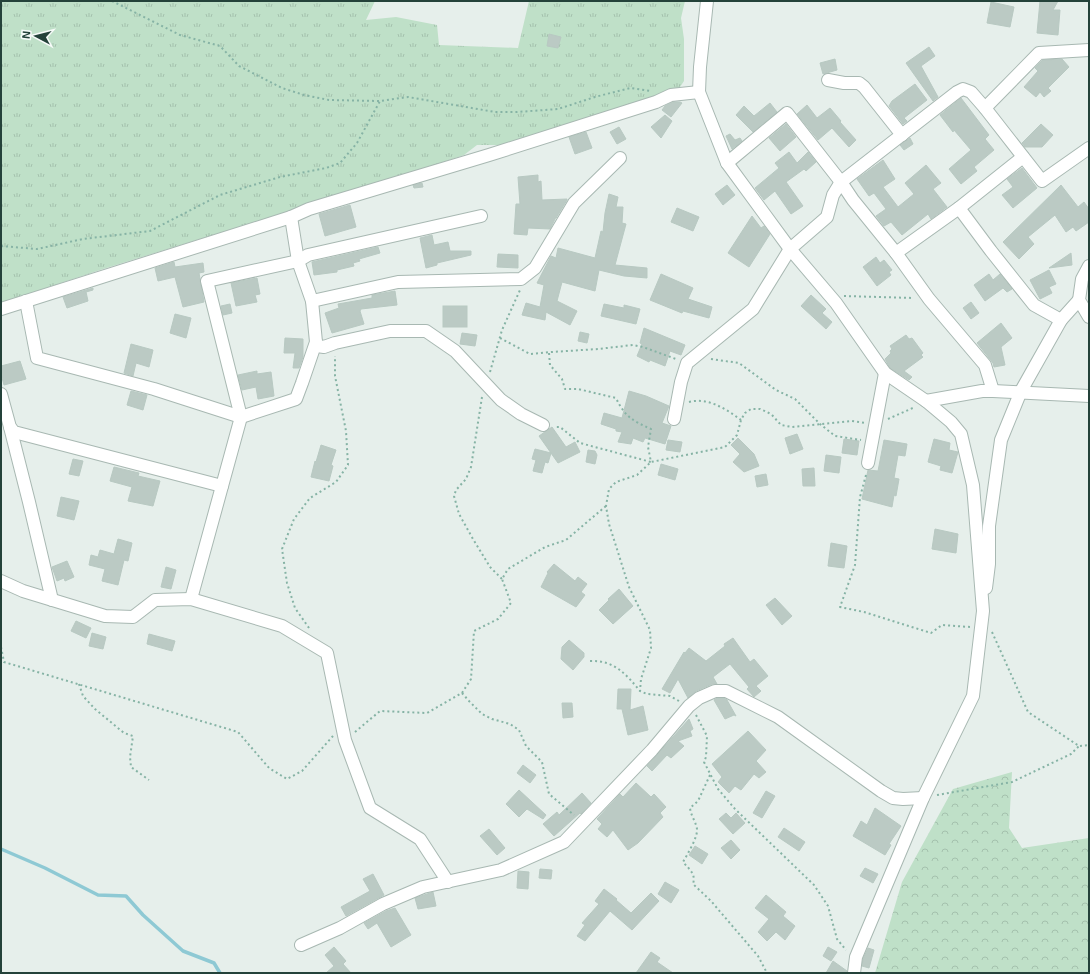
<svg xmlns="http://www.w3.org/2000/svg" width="1090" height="974" font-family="'Exo 2',sans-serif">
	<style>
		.grass { fill: url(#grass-tufts) }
		.forest { fill: url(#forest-crowns) }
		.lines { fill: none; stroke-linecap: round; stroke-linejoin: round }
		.stream { stroke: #8ec9d4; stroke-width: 3.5 }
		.building { fill: #bbcac4; stroke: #b8c9c2 }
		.minor-casing { stroke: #a8b8b2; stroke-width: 14 }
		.path { stroke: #86b3a5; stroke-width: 2; stroke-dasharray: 2 3; stroke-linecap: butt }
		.minor { stroke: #fff; stroke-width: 12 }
	</style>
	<defs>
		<pattern id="grass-tufts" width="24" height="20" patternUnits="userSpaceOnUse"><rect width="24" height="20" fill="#bfe0c8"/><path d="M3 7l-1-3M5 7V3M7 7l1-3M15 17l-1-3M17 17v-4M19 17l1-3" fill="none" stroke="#a4c1ad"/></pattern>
		<pattern id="forest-crowns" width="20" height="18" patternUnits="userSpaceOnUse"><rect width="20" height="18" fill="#bfe0c8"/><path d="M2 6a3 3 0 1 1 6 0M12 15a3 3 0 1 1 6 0" fill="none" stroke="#a4c1ad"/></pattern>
	</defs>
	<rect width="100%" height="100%" fill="#e6efeb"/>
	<polygon class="grass" points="1,1 375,1 366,20 396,17 437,25 439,45 518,48 529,1 685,1 681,18 684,39 684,81 676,93 503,145 477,145 464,155 384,182 103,269 1,303"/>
	<polygon class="forest" points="1012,772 1009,828 1022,848 1089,838 1089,973 875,973 902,882 953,789"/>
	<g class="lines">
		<polyline class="stream" points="1,849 45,868 98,895 126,896 143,915 183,951 214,963 220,973"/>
	</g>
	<g class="building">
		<polygon points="1040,1 1058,1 1053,10 1060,10 1058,35 1037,33"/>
		<polygon points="991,2 1014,7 1010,27 987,23"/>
		<polygon points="549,34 561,37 558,48 547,46"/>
		<polygon points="929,47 935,56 921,66 938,97 933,101 906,63"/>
		<polygon points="835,59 837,70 823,74 820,63"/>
		<polygon points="1062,59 1069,67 1048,88 1051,91 1044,97 1040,92 1036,97 1024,87 1038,71 1035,68 1043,60"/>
		<polygon points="915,84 927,100 904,118 907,121 903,124 889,106 892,101"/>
		<polygon points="961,98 989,135 985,139 994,150 974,167 977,171 961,184 949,169 971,150 954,130 953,132 940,115"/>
		<polygon points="673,102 680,102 682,103 671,117 662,110 665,106"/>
		<polygon points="770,103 777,112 753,132 736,115 744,106 754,116"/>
		<polygon points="807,105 817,118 830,108 841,121 840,122 856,140 849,147 832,128 818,140 797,114"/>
		<polygon points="665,115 672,121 661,138 651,127"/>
		<polygon points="786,124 796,137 780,151 769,138"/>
		<polygon points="1041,124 1053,135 1042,147 1025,147 1022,143"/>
		<polygon points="619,127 626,139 617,144 610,132"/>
		<polygon points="586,132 592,148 575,154 569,137"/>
		<polygon points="730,134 735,140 740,138 742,141 732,149 726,136"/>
		<polygon points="910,138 913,144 904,150 900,145"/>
		<polygon points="789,152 797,163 808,152 816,162 806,171 804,169 786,182 803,206 791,214 775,191 764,200 755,188 779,168 775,163"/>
		<polygon points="883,160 895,179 883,187 898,207 914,194 905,183 926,165 941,183 933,189 947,207 931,219 928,214 902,235 891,222 884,226 876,216 886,209 874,193 869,196 857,179"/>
		<polygon points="1022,168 1037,188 1013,208 1002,195 1013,187 1007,179"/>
		<polygon points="538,175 538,182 541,181 542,200 567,199 567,200 556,218 556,217 550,229 528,228 527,235 514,234 516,204 520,204 518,177"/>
		<polygon points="422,183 423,187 414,188 413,185"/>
		<polygon points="727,185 735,195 723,205 715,194"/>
		<polygon points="1061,185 1078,207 1084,202 1089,209 1089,222 1076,231 1073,227 1066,232 1055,215 1028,237 1034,244 1019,259 1003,242"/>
		<polygon points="609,194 618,197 616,207 623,207 622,223 626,224 615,265 647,268 647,278 624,276 599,270 595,291 562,282 557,301 577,311 570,325 546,312 545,320 522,315 526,303 540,307 544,285 537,283 551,256 556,258 558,248 595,258 601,231 603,232 605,213"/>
		<polygon points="350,205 356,227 325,236 319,214"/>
		<polygon points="677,208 699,217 693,231 671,222"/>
		<polygon points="752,216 761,228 764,226 770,234 749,267 728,253"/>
		<polygon points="432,235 434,245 448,242 450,251 471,251 471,255 437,263 437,265 426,268 420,238"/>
		<polygon points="378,247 380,253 359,259 360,261 353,263 354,266 337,270 337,272 314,275 312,262"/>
		<polygon points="1071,253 1072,265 1049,268"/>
		<polygon points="498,254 518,255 518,268 497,267"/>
		<polygon points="876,257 880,263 884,260 892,270 889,272 891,275 877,286 863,267"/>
		<polygon points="174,262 175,267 203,263 204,272 199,273 204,302 183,307 175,277 158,281 155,268"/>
		<polygon points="1049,270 1056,284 1049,287 1052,293 1040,299 1030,280"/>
		<polygon points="661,274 693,288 688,299 712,307 709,318 683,311 682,313 650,300"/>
		<polygon points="989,274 993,280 1000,274 1012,289 1007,292 1003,288 985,301 974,285"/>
		<polygon points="257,278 260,294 255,295 257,302 236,306 231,283"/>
		<polygon points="93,288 93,290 86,292 88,301 67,308 63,297"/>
		<polygon points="395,291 397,305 361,309 360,311 364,324 332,333 325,313 339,308 338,304 372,298 372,295"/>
		<polygon points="811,295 826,309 822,313 832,322 826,329 801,306"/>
		<polygon points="971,302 979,313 971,319 963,308"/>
		<polygon points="230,304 232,313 223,315 221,306"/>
		<polygon points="604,304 624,308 624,305 640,309 636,324 601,316"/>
		<rect x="443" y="306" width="24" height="21"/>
		<polygon points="175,314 191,318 186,338 170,333"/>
		<polygon points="1001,323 1012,338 1001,347 1005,365 994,367 993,363 977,343"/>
		<polygon points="644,328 685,345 681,355 670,351 665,366 650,360 649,362 637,356 642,344 640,343"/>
		<polygon points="580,332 589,334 587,343 578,341"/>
		<polygon points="462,333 477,335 475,346 460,344"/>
		<polygon points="906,335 909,339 912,338 923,353 921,355 923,357 904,371 912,377 909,380 890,368 885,359 891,353 890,351 892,349 890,346"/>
		<polygon points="285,338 303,339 303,357 299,368 293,368 295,353 284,353"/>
		<polygon points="131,344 153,350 149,367 136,363 133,376 124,373"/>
		<polygon points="20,361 26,379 4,385 1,374 1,366"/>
		<polygon points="257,371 257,374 271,372 274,396 258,399 256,387 242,390 238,375"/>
		<polygon points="131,391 147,395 143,410 127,405"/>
		<polygon points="629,391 646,396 669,406 662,423 671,426 665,444 645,438 643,442 633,438 631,444 618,442 622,432 616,431 616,429 601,424 604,413 622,418"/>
		<polygon points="552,427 566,447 575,442 580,452 558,463 539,436"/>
		<polygon points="797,434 803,449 790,454 785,438"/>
		<polygon points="738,438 754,454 759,466 744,472 733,462 740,454 731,445"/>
		<polygon points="844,439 859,441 857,455 842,453"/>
		<polygon points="934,439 950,443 949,450 958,452 952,473 940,470 941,466 928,462"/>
		<polygon points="668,440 682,442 680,452 666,450"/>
		<polygon points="884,440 907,444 905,456 898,455 894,478 899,479 896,496 894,495 892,507 862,499 868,470 878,471"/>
		<polygon points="321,445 336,450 331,465 333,466 329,481 311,477 315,461 316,462"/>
		<polygon points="535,449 551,453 548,463 545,462 542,473 533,471 536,460 532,459"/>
		<polygon points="588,450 595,451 597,455 595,464 586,462"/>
		<polygon points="826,455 841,457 839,473 824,471"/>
		<polygon points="73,459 83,461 79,476 69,474"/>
		<polygon points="661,464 678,469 675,480 658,475"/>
		<polygon points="114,467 139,473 138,476 160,481 153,506 128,501 132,487 110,481"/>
		<polygon points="814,468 815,486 803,486 802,469"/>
		<polygon points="766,474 768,485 757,487 755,476"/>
		<polygon points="61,497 79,501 74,520 57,516"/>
		<polygon points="935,529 958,534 956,553 932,549"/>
		<polygon points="118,539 132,543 128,561 124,560 118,585 102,581 105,569 89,565 91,555 98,557 100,550 114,554"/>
		<polygon points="831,543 847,546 844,568 828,566"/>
		<polygon points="67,561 74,577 65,581 64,578 57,581 52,567"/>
		<polygon points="554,564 575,581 578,577 587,584 581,592 585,595 576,607 541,587 548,573 547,572"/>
		<polygon points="166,567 176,570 171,589 161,587"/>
		<polygon points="619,589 633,606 613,624 599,610 609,600 608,599"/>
		<polygon points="775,598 792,616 782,625 766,605"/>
		<polygon points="76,621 91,628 86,638 71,631"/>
		<polygon points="92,633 106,637 103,649 89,646"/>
		<polygon points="149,634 175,641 172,651 147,644"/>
		<polygon points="733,638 750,662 754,659 768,676 756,686 761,691 754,697 747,689 749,687 730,664 713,677 717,684 712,684 696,691 688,698 678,679 670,693 662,689 684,652 685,653 689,648 706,661 725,646 724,644"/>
		<polygon points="569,640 584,653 584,657 573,670 561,659 562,647"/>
		<polygon points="618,689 631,689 630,710 643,706 648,730 628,735 622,709 617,709"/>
		<polygon points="717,698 724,698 727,700 736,716 734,715 725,719 714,700"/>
		<polygon points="562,703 572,703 573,717 563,718"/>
		<polygon points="689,719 693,729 690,731 692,736 678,741 684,746 671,758 667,755 652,771 647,766"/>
		<polygon points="748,731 766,750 756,761 766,772 759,778 754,774 741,790 735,786 729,793 718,782 722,777 712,764"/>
		<polygon points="523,765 536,775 530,783 517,773"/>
		<polygon points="636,783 651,797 654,794 666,807 660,813 663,817 638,843 628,850 613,830 607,837 598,829 602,824 597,819 620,794 623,797"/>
		<polygon points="519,790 546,815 543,819 527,809 519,817 506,804"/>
		<polygon points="766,791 775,796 762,818 753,813"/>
		<polygon points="582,793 591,803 581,814 580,813 554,836 543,824 557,812 559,815"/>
		<polygon points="875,808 901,826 889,844 891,845 885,855 853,836 861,821 867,825"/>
		<polygon points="726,813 731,818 736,813 745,823 733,834 719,819"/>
		<polygon points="784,828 805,842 799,851 778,837"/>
		<polygon points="489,829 505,848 497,855 480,836"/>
		<polygon points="731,840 740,850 731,859 721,848"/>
		<polygon points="695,846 708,854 702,864 689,855"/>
		<polygon points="865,868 878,874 873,883 860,876"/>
		<polygon points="540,869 552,870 551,879 539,878"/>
		<polygon points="518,871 529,872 528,889 517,888"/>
		<polygon points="373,874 384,895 346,916 341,907 370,891 363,879"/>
		<polygon points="665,882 679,890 671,903 658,894"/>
		<polygon points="604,889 617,899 616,900 631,913 651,893 659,901 632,930 610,911 585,941 577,936 585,925 582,923 599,904 595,901"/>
		<polygon points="433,892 436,906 418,909 415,898"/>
		<polygon points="766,895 786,912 783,916 795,926 785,940 776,932 767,941 758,932 769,919 755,908"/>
		<polygon points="395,908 411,935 391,947 377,923 368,929 364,923 386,911"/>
		<polygon points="334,947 346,961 343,964 351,973 326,973 334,966 325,955"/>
		<polygon points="828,947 837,952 831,961 823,956"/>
		<polygon points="868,948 874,950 869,968 862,966 863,959"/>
		<polygon points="651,952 660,958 657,962 673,973 636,973"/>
		<polygon points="833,961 847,971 847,973 826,973"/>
	</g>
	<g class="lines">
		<defs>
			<g id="minor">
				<polyline points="707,1 700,67 699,92 727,163 790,249 836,303 885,373 926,401 951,422 961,434 973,485 983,611 973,696 923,798 856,957 854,973"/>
				<polyline points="828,80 844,83 859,83 864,87 902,135"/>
				<polyline points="985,108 1039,53 1089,50"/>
				<polyline points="727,163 787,113 841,182 957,92 963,89 971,92 985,108 1042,181 1089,148"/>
				<polyline points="959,208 991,251 1034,305 1061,320"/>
				<polyline points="896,253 959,208 1023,157"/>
				<polyline points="1089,266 1082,279 1079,300 1089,317"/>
				<polyline points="26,301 37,358 154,389 241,417 296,399 302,383 316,342 312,301 298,261 291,217"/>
				<polyline points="312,301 398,282 521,279 535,268 574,203 620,158"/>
				<polyline points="1,309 291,217 309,209 489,155 656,102 671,95 699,92"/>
				<polyline points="316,342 317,346 324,347 335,343 390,331 426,331 455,351 501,400 521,414 543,425"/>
				<polyline points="1,394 10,427 14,432 222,486"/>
				<polyline points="926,401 982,391 993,391 1089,396"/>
				<polyline points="674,419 681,382 687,363 753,309 790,249 827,217 833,195 841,182 853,200 896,253 929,299 985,365 993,391"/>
				<polyline points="10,427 29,502 52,600"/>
				<polyline points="868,463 885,373"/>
				<polyline points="1,581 23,591 105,616 133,617 155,600 191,599 282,626 327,653 345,740 370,808 420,839 448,882"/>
				<polyline points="986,588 989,564 989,526 1001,440 1021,391 1061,320 1079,300"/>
				<polyline points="191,599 241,417 207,281 298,261 308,255 481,216"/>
				<polyline points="301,945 340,928 383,904 423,887 501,870 564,842 652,750 689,706 699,698 715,691 726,691 778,717 881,791 893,798 903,799 923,798"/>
			</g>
		</defs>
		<use href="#minor" class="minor-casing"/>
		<g class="path">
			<polyline points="112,1 180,35 220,46 239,66 282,88 304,95 329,100 380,101 408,97 495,112 517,112 558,109 595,97 630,88 651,91"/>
			<polyline points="1,246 37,249 83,239 150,231 220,195 280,177 326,168 340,163 357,143 380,101"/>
			<polyline points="844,296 914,298"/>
			<polyline points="500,338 530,354 552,352 598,349 633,345 643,347 676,359"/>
			<path d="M549 353 550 365 562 379 565 389H578L616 398C625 417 633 421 651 429L648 447 651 462 580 443 560 427H554"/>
			<polyline points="711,359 739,363 776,390 795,399 820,424 835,436 861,440"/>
			<polyline points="490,372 502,330 520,290"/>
			<polyline points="482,397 471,467 466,479 456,490 454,496 459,514 473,539 490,567 502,579"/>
			<path d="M689 402C708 397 726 409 741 420"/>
			<polyline points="888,419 915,407"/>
			<polyline points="866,475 860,497 855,565 840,607 864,612 931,633 942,625 970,627"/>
			<polyline points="309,628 295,608 287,583 282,549 294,519 310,498 336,482 348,465 346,431 335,376 335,356"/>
			<polyline points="992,632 1028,712 1079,746 1089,745"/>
			<polyline points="1,647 4,662 238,732 269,768 287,779 302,771 333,736"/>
			<path d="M590 661C614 660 626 674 640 691"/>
			<polyline points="79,684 83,696 95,709 124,733 133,736 130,757 131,767 149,780"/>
			<polyline points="462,693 469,701 482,714 492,719 510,724 519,730 526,746 542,762 549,794 574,815"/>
			<polyline points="679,701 670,696 647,694 640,691 641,679 651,648 650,630 629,587 609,524 606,506 609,489 616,482 637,475 651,462 725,447 737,435 741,420 745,413 751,409 760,409 767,412 772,415 781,425 792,427 852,421 865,423"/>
			<polyline points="696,715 707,736 706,757 704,762 718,789 735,809 814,885 828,906 837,939 846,950"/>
			<polyline points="355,732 380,711 427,713 462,693 471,679 474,631 498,619 511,603 502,579 508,569 545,547 566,540 606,506"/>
			<path d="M710 775 698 801 690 808C691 816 696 822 697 829 698 837 687 855 683 862 690 870 696 874 693 884L711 901 758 956 767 973"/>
			<polyline points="937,795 1012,782 1071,754 1079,746"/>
		</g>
		<use href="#minor" class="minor"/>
	</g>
	<rect width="1090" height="974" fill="none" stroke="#24423a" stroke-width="4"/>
	<g transform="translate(36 36) rotate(277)" stroke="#f7fbf9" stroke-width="3" paint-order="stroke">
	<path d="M0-3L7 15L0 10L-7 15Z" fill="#24423a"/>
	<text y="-6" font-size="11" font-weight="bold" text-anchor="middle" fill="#24423a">N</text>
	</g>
</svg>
